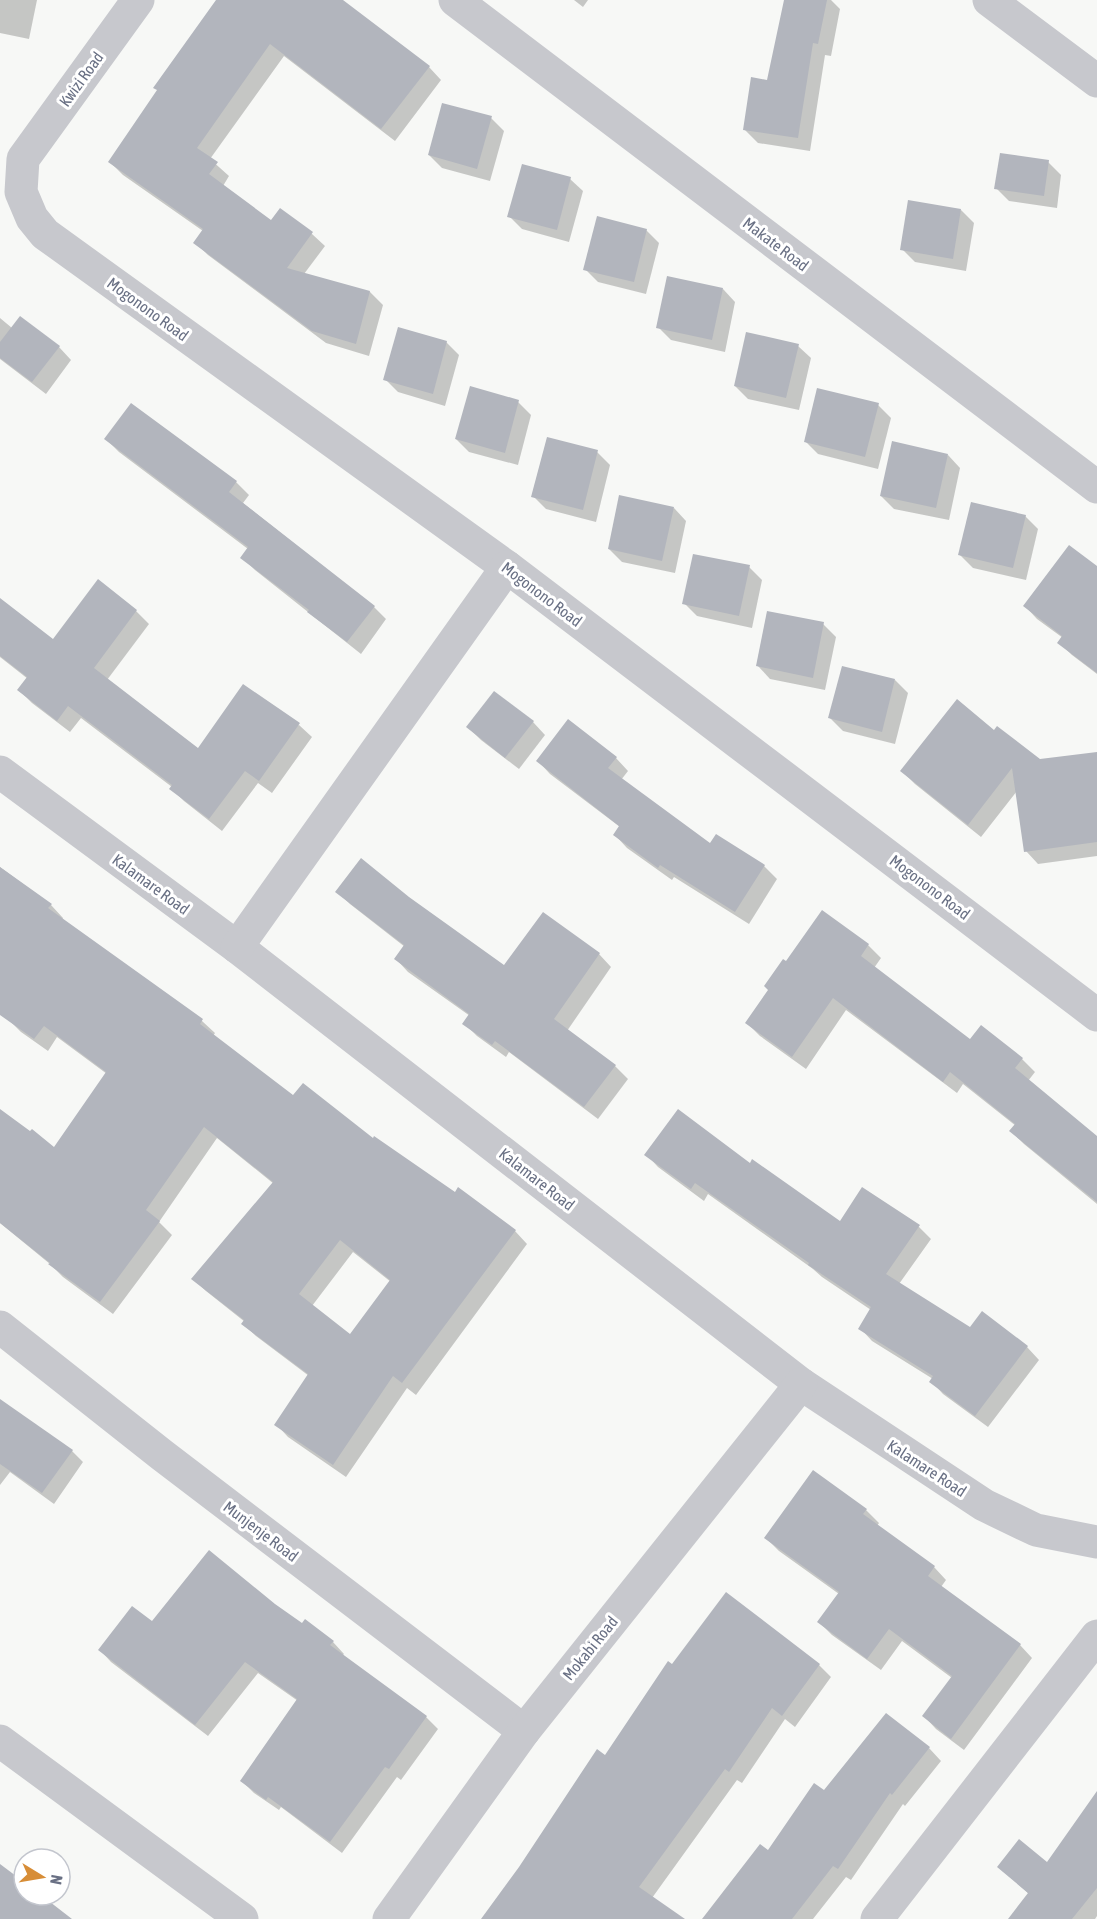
<svg xmlns="http://www.w3.org/2000/svg" width="1097" height="1919" font-family="'Asap Condensed',sans-serif">
	<style>
		.shadow { fill: #0003; fill-rule: evenodd }
		.building { fill: #b2b5bd; fill-rule: evenodd }
		.lines { fill: none; stroke-linecap: round; stroke-linejoin: round }
		.minor { stroke: #c7c8cd; stroke-width: 33 }
		.labels { text-anchor: middle; dominant-baseline: central; stroke-width: 6; stroke-linejoin: round; paint-order: stroke }
		.street-label { font-size: 16px; fill: #697084; stroke: #fff }
	</style>
	<rect width="100%" height="100%" fill="#f7f8f6"/>
	<g class="shadow">
		<polygon points="0,0 37,0 29,39 0,33"/>
		<polygon points="225,0 339,0 429,67 441,80 395,141 284,56 210,159 229,176 223,186 272,222 281,210 312,234 325,246 304,274 370,292 383,305 369,356 326,343 208,255 195,242 203,231 123,175 110,162"/>
		<polygon points="574,0 588,0 583,7"/>
		<polygon points="785,0 831,0 840,9 831,56 825,55 810,151 758,143 745,130 768,81"/>
		<polygon points="491,118 504,131 490,181 442,168 429,155"/>
		<polygon points="1048,162 1061,175 1057,208 1009,201 996,188"/>
		<polygon points="570,179 583,191 569,242 522,229 509,216"/>
		<polygon points="961,210 974,223 966,271 915,262 902,249"/>
		<polygon points="646,230 659,243 646,294 598,282 585,269"/>
		<polygon points="723,289 735,302 725,352 671,340 658,327"/>
		<polygon points="0,318 12,328 59,347 71,360 46,394 0,359"/>
		<polygon points="446,342 459,355 445,406 398,392 385,379"/>
		<polygon points="798,346 811,358 799,410 748,399 735,386"/>
		<polygon points="518,402 531,415 518,465 469,452 456,439"/>
		<polygon points="132,405 236,482 249,495 243,503 374,607 386,619 361,654 255,570 242,557 248,549 119,452 106,439"/>
		<polygon points="878,405 891,418 878,469 818,454 805,441"/>
		<polygon points="597,452 610,465 596,522 546,509 533,496"/>
		<polygon points="948,455 960,468 949,520 894,509 881,496"/>
		<polygon points="674,508 686,521 675,573 622,562 609,549"/>
		<polygon points="1025,516 1038,529 1026,580 973,568 960,555"/>
		<polygon points="749,567 762,580 752,628 697,616 684,603"/>
		<polygon points="1097,568 1097,674 1072,655 1059,642 1063,638 1037,619 1025,606"/>
		<polygon points="98,582 136,611 149,624 107,680 198,750 299,725 312,737 272,793 258,783 222,831 184,801 171,788 172,787 81,718 70,732 32,703 19,690 28,679 0,657 0,599 53,641"/>
		<polygon points="823,624 836,637 825,690 770,679 758,666"/>
		<polygon points="895,680 908,693 895,744 843,731 830,718"/>
		<polygon points="533,722 545,735 519,769 481,740 468,727"/>
		<polygon points="995,732 1040,761 1097,753 1097,856 1038,864 1026,851 1017,791 981,837 915,784 902,771"/>
		<polygon points="616,758 628,771 621,780 710,845 764,866 777,879 749,924 674,877 672,880 627,848 615,835 620,827 550,774 538,761"/>
		<path d="M0 867 51 905 63 918 62 920 202 1021 215 1033 213 1036 294 1097 373 1140 515 1231 527 1244 416 1395 407 1388 346 1477 288 1437 276 1424 309 1376 256 1336 243 1324 245 1322 206 1291 193 1279 274 1184 217 1138 159 1222 172 1235 113 1314 63 1277 50 1264 0 1223V1111L54 1149 107 1074 57 1037 48 1051 21 1032 8 1019 0 992ZM353 1252 391 1282 350 1337 312 1306Z"/>
		<polygon points="337,891 434,917 505,967 599,954 611,967 567,1031 615,1066 628,1079 598,1119 509,1052 506,1057 477,1036 464,1023 470,1016 408,972 396,959 405,947 350,904"/>
		<polygon points="868,945 881,958 874,968 971,1041 982,1027 1022,1059 1035,1072 1028,1081 1097,1138 1097,1204 1024,1144 1011,1131 1016,1126 963,1084 957,1093 846,1010 806,1069 760,1036 747,1023 787,964"/>
		<polygon points="646,1154 750,1165 840,1223 919,1227 931,1239 899,1284 971,1329 1027,1347 1039,1360 988,1427 943,1394 931,1381 933,1379 872,1341 860,1328 871,1310 822,1277 813,1269 708,1194 704,1201 658,1167"/>
		<polygon points="0,1400 72,1451 83,1462 54,1504 10,1472 0,1485"/>
		<polygon points="866,1510 879,1523 877,1526 934,1567 946,1580 941,1587 1020,1645 1032,1658 964,1750 936,1729 924,1716 952,1678 902,1641 881,1670 832,1635 819,1622 839,1594 779,1551 766,1538"/>
		<polygon points="726,1594 819,1665 831,1677 795,1727 785,1719 742,1783 737,1780 652,1898 683,1919 483,1919 606,1758"/>
		<polygon points="274,1605 302,1625 333,1642 344,1654 342,1656 426,1717 438,1729 401,1780 397,1777 342,1853 281,1807 279,1810 254,1793 242,1781 298,1701 258,1673 208,1736 111,1662 100,1650 153,1623"/>
		<polygon points="929,1748 941,1761 905,1806 903,1804 851,1880 846,1877 813,1919 704,1919 824,1792"/>
		<polygon points="1097,1800 1097,1916 1095,1919 1010,1919 1029,1894 999,1867 1048,1864"/>
	</g>
	<g class="building">
		<polygon points="216,0 343,0 430,66 381,129 270,44 197,148 218,162 209,174 271,220 280,208 313,232 287,268 370,291 356,344 312,331 193,243 203,229 108,162 157,90 153,88"/>
		<polygon points="784,0 827,0 818,44 813,43 798,138 743,130 751,77 767,80"/>
		<polygon points="442,103 492,116 477,169 428,155"/>
		<polygon points="1000,153 1049,160 1044,196 994,189"/>
		<polygon points="522,164 571,177 557,230 507,217"/>
		<polygon points="908,200 961,209 953,259 900,250"/>
		<polygon points="597,216 647,229 634,282 583,270"/>
		<polygon points="667,276 723,288 712,340 656,328"/>
		<polygon points="20,316 60,346 32,382 0,358 0,342"/>
		<polygon points="398,327 447,341 433,394 383,380"/>
		<polygon points="746,332 799,344 786,398 734,386"/>
		<polygon points="470,386 519,400 505,453 455,439"/>
		<polygon points="817,388 879,403 865,457 804,442"/>
		<polygon points="131,403 237,481 229,492 375,606 347,642 307,612 309,610 240,558 248,547 104,439"/>
		<polygon points="547,437 598,450 583,510 531,497"/>
		<polygon points="892,441 948,454 936,508 880,496"/>
		<polygon points="619,495 674,507 662,561 608,549"/>
		<polygon points="971,502 1026,515 1013,568 958,555"/>
		<polygon points="1069,545 1097,566 1097,673 1057,643 1062,636 1023,606"/>
		<polygon points="693,554 750,565 739,616 682,604"/>
		<polygon points="98,579 137,610 94,668 198,748 243,684 300,723 259,781 245,771 209,819 169,789 172,785 68,706 57,721 17,690 27,677 0,656 0,598 53,639"/>
		<polygon points="767,611 824,622 813,678 756,666"/>
		<polygon points="842,666 895,679 882,732 828,718"/>
		<polygon points="494,691 534,721 505,758 466,727"/>
		<polygon points="957,699 994,730 997,726 1040,759 1097,752 1097,842 1024,852 1012,768 968,825 900,771"/>
		<polygon points="568,719 617,757 608,768 710,843 716,834 765,865 735,912 660,865 658,868 613,835 619,826 536,761"/>
		<polygon points="361,858 409,897 504,965 543,912 600,953 554,1019 616,1065 584,1107 495,1041 492,1045 462,1024 469,1014 394,959 404,945 335,892"/>
		<path d="M0 867 52 904 48 908 203 1019 200 1024 293 1095 303 1083 373 1138 374 1136 455 1192 458 1187 516 1230 402 1383 393 1376 333 1465 274 1425 308 1374 241 1324 244 1320 191 1279 273 1182 204 1127 146 1210 160 1221 100 1302 48 1264 50 1263 0 1223V1109L30 1131 32 1129 54 1147 106 1072 44 1026 34 1039 0 1015ZM340 1240 390 1280 350 1334 299 1294Z"/>
		<polygon points="822,910 869,944 861,956 970,1039 981,1025 1023,1058 1015,1068 1097,1136 1097,1202 1009,1131 1015,1124 950,1072 943,1082 833,998 792,1057 745,1023 768,990 764,986 783,959 786,961"/>
		<polygon points="678,1109 750,1163 752,1159 840,1221 862,1187 920,1225 886,1274 970,1327 982,1311 1028,1346 975,1416 929,1382 933,1376 858,1329 871,1307 808,1265 809,1263 695,1183 691,1189 644,1155"/>
		<polygon points="0,1399 73,1450 42,1493 0,1464"/>
		<polygon points="813,1470 867,1509 863,1514 935,1566 928,1576 1021,1644 951,1739 922,1716 952,1676 889,1629 867,1659 817,1622 839,1592 764,1538"/>
		<polygon points="209,1550 275,1604 302,1623 305,1619 334,1641 330,1645 427,1716 389,1769 385,1767 330,1842 268,1797 266,1800 240,1781 297,1699 245,1662 195,1725 98,1650 132,1606 152,1621"/>
		<polygon points="726,1592 820,1664 782,1716 772,1708 729,1772 725,1769 639,1887 685,1919 481,1919 519,1867 597,1749 605,1755 668,1661 672,1664"/>
		<polygon points="886,1713 930,1747 892,1795 890,1793 838,1869 833,1866 792,1919 702,1919 760,1844 768,1850 814,1783 824,1790"/>
		<polygon points="1097,1791 1097,1888 1072,1919 1008,1919 1028,1893 997,1867 1019,1839 1047,1862"/>
		<polygon points="0,1864 24,1882 24,1895 41,1895 72,1919 0,1919"/>
	</g>
	<g class="lines">
		<g class="minor">
			<polyline points="138,0 23,159 21,192 32,218 45,234 507,567 1097,1015"/>
			<polyline points="455,0 1097,487"/>
			<polyline points="989,0 1097,81"/>
			<polyline points="0,772 237,947 801,1384 984,1505 1036,1530 1097,1542"/>
			<polyline points="237,947 507,567"/>
			<polyline points="0,1327 162,1455 524,1731"/>
			<polyline points="0,1741 242,1919"/>
			<polyline points="389,1919 524,1731 801,1384"/>
			<polyline points="877,1919 1097,1636"/>
		</g>
	</g>
	<g class="labels">
		<g class="street-label">
			<text transform="translate(81 79) rotate(-54)">Kwizi Road</text>
			<text transform="translate(776 244) rotate(37)">Makate Road</text>
			<text transform="translate(148 309) rotate(36)">Mogonono Road</text>
			<text transform="translate(542 594) rotate(37)">Mogonono Road</text>
			<text transform="translate(151 884) rotate(36)">Kalamare Road</text>
			<text transform="translate(930 887) rotate(37)">Mogonono Road</text>
			<text transform="translate(537 1179) rotate(38)">Kalamare Road</text>
			<text transform="translate(927 1468) rotate(33)">Kalamare Road</text>
			<text transform="translate(261 1531) rotate(37)">Munjenje Road</text>
			<text transform="translate(590 1648) rotate(-51)">Mokabi Road</text>
		</g>
	</g>
	<g transform="translate(42 1877) rotate(101)"><circle r="28" fill="#ffffff" stroke="#c3c6ce" stroke-width="1.5"/>
	<path d="M0-4.5L10 22L0 15L-10 22Z" fill="#d78d37"/>
	<text y="-9" font-size="16" font-weight="bold" text-anchor="middle" fill="#697084">N</text>
	</g>
</svg>
